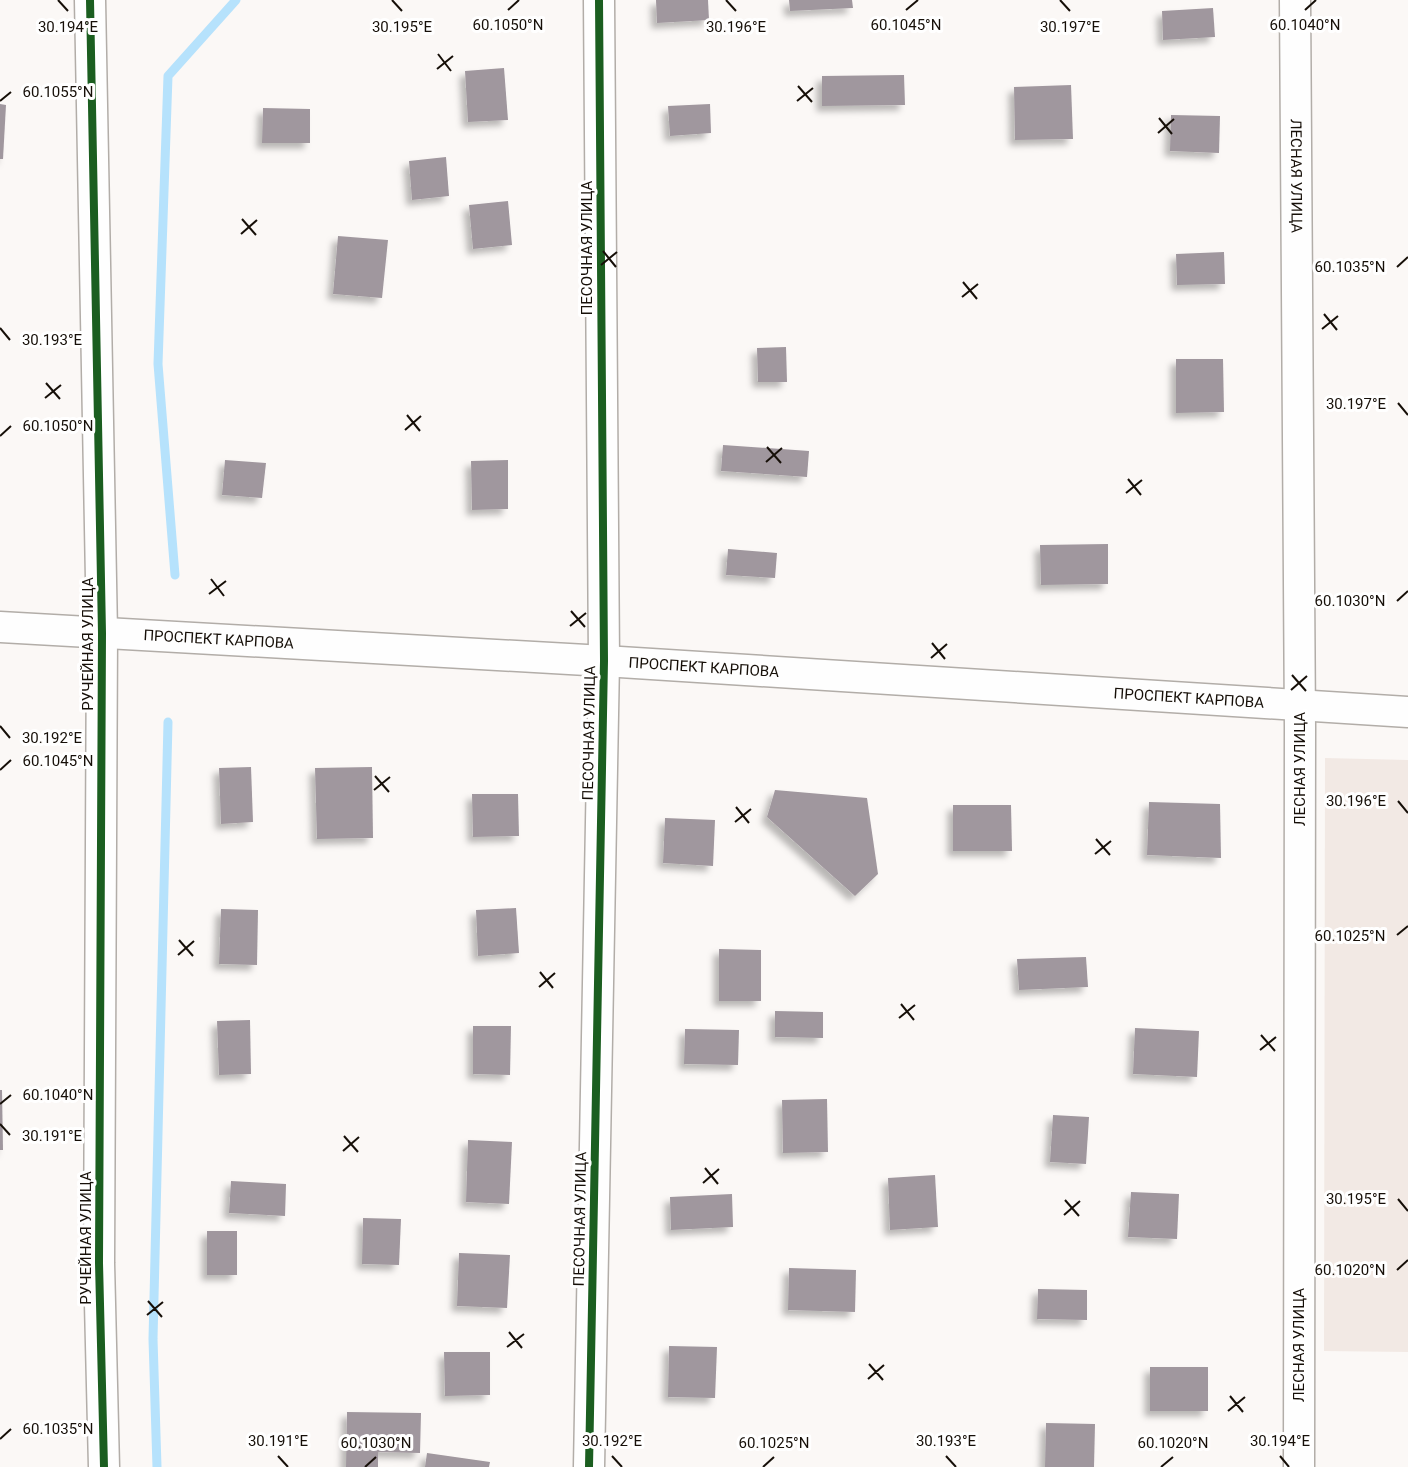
<svg xmlns="http://www.w3.org/2000/svg" width="1408" height="1467" font-family="Roboto,sans-serif">
	<style>
		.built { fill: #f2e9e4 }
		.lines { fill: none; stroke-linecap: round; stroke-linejoin: round }
		.stream { stroke: #b6e2fc; stroke-width: 9 }
		.building { fill: #a0979e; filter: url(#shadow) }
		.minor-casing { stroke: #b2ada8; stroke-width: 33 }
		.minor { stroke: #fefefe; stroke-width: 30 }
		.cycleway-casing { stroke: #fff; stroke-width: 11 }
		.cycleway { stroke: #1b5e20; stroke-width: 8 }
		.ticks { fill: none; stroke: #160f08; stroke-width: 2 }
		.labels { text-anchor: middle; dominant-baseline: central; stroke-width: 6; stroke-linejoin: round; paint-order: stroke }
		.street-label { font-size: 15px; fill: #160f08; stroke: #fff }
		.ticks-label { font-size: 15px; text-anchor: middle; fill: #160f08; stroke: #fff; stroke-width: 6; stroke-linejoin: round; paint-order: stroke }
	</style>
	<defs>
		<filter id="shadow"><feDropShadow dx="-5.5" dy="5.5" stdDeviation="3" flood-color="#0004"/></filter>
	</defs>
	<rect width="100%" height="100%" fill="#fbf8f6"/>
	<polygon class="built" points="1325,758 1408,760 1408,1352 1324,1351"/>
	<g class="lines">
		<g class="stream">
			<polyline points="175,575 158,364 168,76 236,0"/>
			<polyline points="157,1467 153,1339 168,722"/>
		</g>
	</g>
	<g class="building">
		<polygon points="656,0 708,0 709,20 657,23"/>
		<polygon points="789,0 852,0 853,8 790,11"/>
		<polygon points="1213,8 1215,37 1163,40 1162,11"/>
		<polygon points="504,68 508,120 468,122 465,71"/>
		<polygon points="904,75 905,105 822,106 822,76"/>
		<polygon points="1071,85 1073,139 1015,140 1014,87"/>
		<polygon points="0,104 6,105 3,159 0,159"/>
		<polygon points="710,104 711,133 670,136 668,106"/>
		<polygon points="263,108 310,109 310,143 262,143"/>
		<polygon points="1171,115 1220,116 1219,153 1170,151"/>
		<polygon points="446,157 449,196 412,200 409,161"/>
		<polygon points="508,201 512,245 473,249 469,205"/>
		<polygon points="338,236 388,240 382,298 333,294"/>
		<polygon points="1224,252 1225,284 1177,285 1176,254"/>
		<polygon points="786,347 787,382 758,382 757,348"/>
		<polygon points="1176,359 1223,359 1224,412 1176,413"/>
		<polygon points="723,445 809,451 807,477 721,471"/>
		<polygon points="225,460 266,463 262,498 222,495"/>
		<polygon points="508,460 508,509 472,510 471,461"/>
		<polygon points="1108,544 1108,584 1041,585 1040,545"/>
		<polygon points="728,549 777,553 775,578 726,575"/>
		<polygon points="251,767 253,822 221,824 219,768"/>
		<polygon points="372,767 373,838 317,839 315,768"/>
		<polygon points="775,790 867,798 878,874 855,896 767,817"/>
		<polygon points="472,794 518,794 519,836 473,837"/>
		<polygon points="1149,802 1220,804 1221,858 1147,855"/>
		<polygon points="953,805 1011,805 1012,851 953,851"/>
		<polygon points="665,818 715,820 713,866 663,863"/>
		<polygon points="516,908 519,953 478,956 476,910"/>
		<polygon points="221,909 258,910 257,965 219,964"/>
		<polygon points="719,949 761,950 761,1001 719,1001"/>
		<polygon points="1086,957 1088,987 1019,990 1017,959"/>
		<polygon points="775,1011 823,1012 823,1038 775,1037"/>
		<polygon points="250,1020 251,1074 219,1075 217,1021"/>
		<polygon points="473,1026 511,1026 510,1075 473,1074"/>
		<polygon points="1135,1028 1199,1031 1197,1077 1133,1074"/>
		<polygon points="685,1029 739,1030 738,1065 684,1064"/>
		<polygon points="0,1090 2,1090 3,1150 0,1150"/>
		<polygon points="827,1099 828,1152 783,1153 782,1100"/>
		<polygon points="1053,1115 1089,1117 1086,1164 1050,1162"/>
		<polygon points="468,1140 512,1142 509,1204 466,1202"/>
		<polygon points="935,1175 938,1227 890,1230 888,1178"/>
		<polygon points="231,1181 286,1184 285,1216 229,1213"/>
		<polygon points="1131,1192 1179,1194 1177,1239 1128,1237"/>
		<polygon points="732,1194 733,1227 671,1230 670,1197"/>
		<polygon points="363,1218 401,1219 399,1265 362,1264"/>
		<rect x="207" y="1231" width="30" height="44"/>
		<polygon points="459,1253 510,1255 507,1308 457,1306"/>
		<polygon points="789,1268 856,1270 855,1312 788,1310"/>
		<polygon points="1038,1289 1087,1290 1087,1320 1037,1319"/>
		<polygon points="669,1346 717,1347 715,1398 668,1397"/>
		<polygon points="444,1352 490,1352 490,1395 445,1396"/>
		<rect x="1150" y="1367" width="58" height="44"/>
		<polygon points="347,1412 421,1413 420,1453 378,1452 378,1467 346,1467"/>
		<polygon points="1046,1423 1095,1424 1094,1467 1045,1467"/>
		<polygon points="427,1453 490,1462 489,1467 425,1467"/>
	</g>
	<g class="lines">
		<defs>
			<g id="minor">
				<polyline points="90,0 102,633 99,1263 104,1467"/>
				<path id="s1" d="M1295 0 1300 727 1299 1467"/>
				<path id="s2" d="M0 627 604 661 1408 712"/>
				<polyline points="589,1467 604,661 599,0"/>
			</g>
		</defs>
		<use href="#minor" class="minor-casing"/>
		<use href="#minor" class="minor"/>
		<defs>
			<g id="cycleway">
				<polyline points="90,0 102,633 99,1263 104,1467"/>
				<polyline points="589,1467 604,661 599,0"/>
			</g>
		</defs>
		<use href="#cycleway" class="cycleway-casing"/>
		<use href="#cycleway" class="cycleway"/>
	</g>
	<path class="ticks" d="M58 0 68 11M392 0 402 11M726 0 736 11M1060 0 1070 11M508 10 519 0M906 10 918 0M1305 10 1316 0M438 54 451 71M437 69 453 56M798 86 812 102M0 101 11 92M797 101 813 88M1159 118 1172 134M1158 133 1174 119M242 219 256 235M241 234 257 220M603 251 616 267M601 265 617 252M1397 267 1408 257M963 282 977 299M962 297 978 284M1324 314 1337 330M0 328 10 340M1322 329 1338 316M46 383 60 399M45 398 61 385M1398 403 1408 415M407 415 420 431M405 430 421 416M0 436 11 426M767 447 781 463M766 462 782 448M1128 479 1141 495M1126 493 1142 480M211 579 224 596M209 594 226 581M1397 601 1408 591M571 611 585 627M570 626 586 613M932 643 945 659M931 658 947 644M1292 675 1306 691M1291 690 1307 676M0 726 10 738M0 770 11 760M375 776 389 792M374 790 390 777M1398 801 1408 813M736 807 749 823M735 822 751 809M1096 839 1110 855M1095 854 1111 841M1397 935 1408 926M179 940 193 956M178 955 194 941M540 972 553 988M539 987 555 973M901 1004 914 1020M899 1018 915 1005M1261 1035 1275 1051M1260 1050 1276 1037M0 1104 11 1095M0 1124 10 1135M344 1136 358 1152M343 1151 359 1137M705 1168 718 1184M703 1183 719 1169M1398 1199 1408 1211M1065 1200 1079 1216M1064 1215 1080 1201M1397 1270 1408 1260M148 1301 162 1317M147 1315 163 1302M509 1332 522 1348M507 1347 524 1334M869 1364 883 1380M868 1379 884 1365M1230 1396 1243 1412M1228 1411 1245 1397M0 1439 11 1429M278 1456 288 1467M612 1456 622 1467M946 1456 956 1467M1280 1456 1289 1467M365 1467 376 1457M763 1467 774 1457M1161 1467 1173 1457"/>
	<g class="labels">
		<g class="street-label">
			<text stroke="none"><textPath href="#s1" startOffset="176">ЛЕСНАЯ УЛИЦА</textPath></text>
			<text transform="translate(587 248) rotate(-90)">ПЕСОЧНАЯ УЛИЦА</text>
			<text stroke="none"><textPath href="#s2" startOffset="219">ПРОСПЕКТ КАРПОВА</textPath></text>
			<text transform="translate(88 644) rotate(-90)">РУЧЕЙНАЯ УЛИЦА</text>
			<text stroke="none"><textPath href="#s2" startOffset="705">ПРОСПЕКТ КАРПОВА</textPath></text>
			<text stroke="none"><textPath href="#s2" startOffset="1191">ПРОСПЕКТ КАРПОВА</textPath></text>
			<text transform="translate(589 733) rotate(-89)">ПЕСОЧНАЯ УЛИЦА</text>
			<text transform="translate(1300 769) rotate(-90)">ЛЕСНАЯ УЛИЦА</text>
			<text transform="translate(580 1219) rotate(-89)">ПЕСОЧНАЯ УЛИЦА</text>
			<text transform="translate(86 1238) rotate(-90)">РУЧЕЙНАЯ УЛИЦА</text>
			<text transform="translate(1299 1345) rotate(-90)">ЛЕСНАЯ УЛИЦА</text>
		</g>
	</g>
	<g class="ticks-label">
		<text x="508" y="30">60.1050°N</text>
		<text x="906" y="30">60.1045°N</text>
		<text x="1305" y="30">60.1040°N</text>
		<text x="68" y="32">30.194°E</text>
		<text x="402" y="32">30.195°E</text>
		<text x="736" y="32">30.196°E</text>
		<text x="1070" y="32">30.197°E</text>
		<text x="58" y="97">60.1055°N</text>
		<text x="1350" y="272">60.1035°N</text>
		<text x="52" y="345">30.193°E</text>
		<text x="1356" y="409">30.197°E</text>
		<text x="58" y="431">60.1050°N</text>
		<text x="1350" y="606">60.1030°N</text>
		<text x="52" y="743">30.192°E</text>
		<text x="58" y="766">60.1045°N</text>
		<text x="1356" y="806">30.196°E</text>
		<text x="1350" y="941">60.1025°N</text>
		<text x="58" y="1100">60.1040°N</text>
		<text x="52" y="1141">30.191°E</text>
		<text x="1356" y="1204">30.195°E</text>
		<text x="1350" y="1275">60.1020°N</text>
		<text x="58" y="1434">60.1035°N</text>
		<text x="278" y="1446">30.191°E</text>
		<text x="612" y="1446">30.192°E</text>
		<text x="946" y="1446">30.193°E</text>
		<text x="1280" y="1446">30.194°E</text>
		<text x="376" y="1448">60.1030°N</text>
		<text x="774" y="1448">60.1025°N</text>
		<text x="1173" y="1448">60.1020°N</text>
	</g>
</svg>
